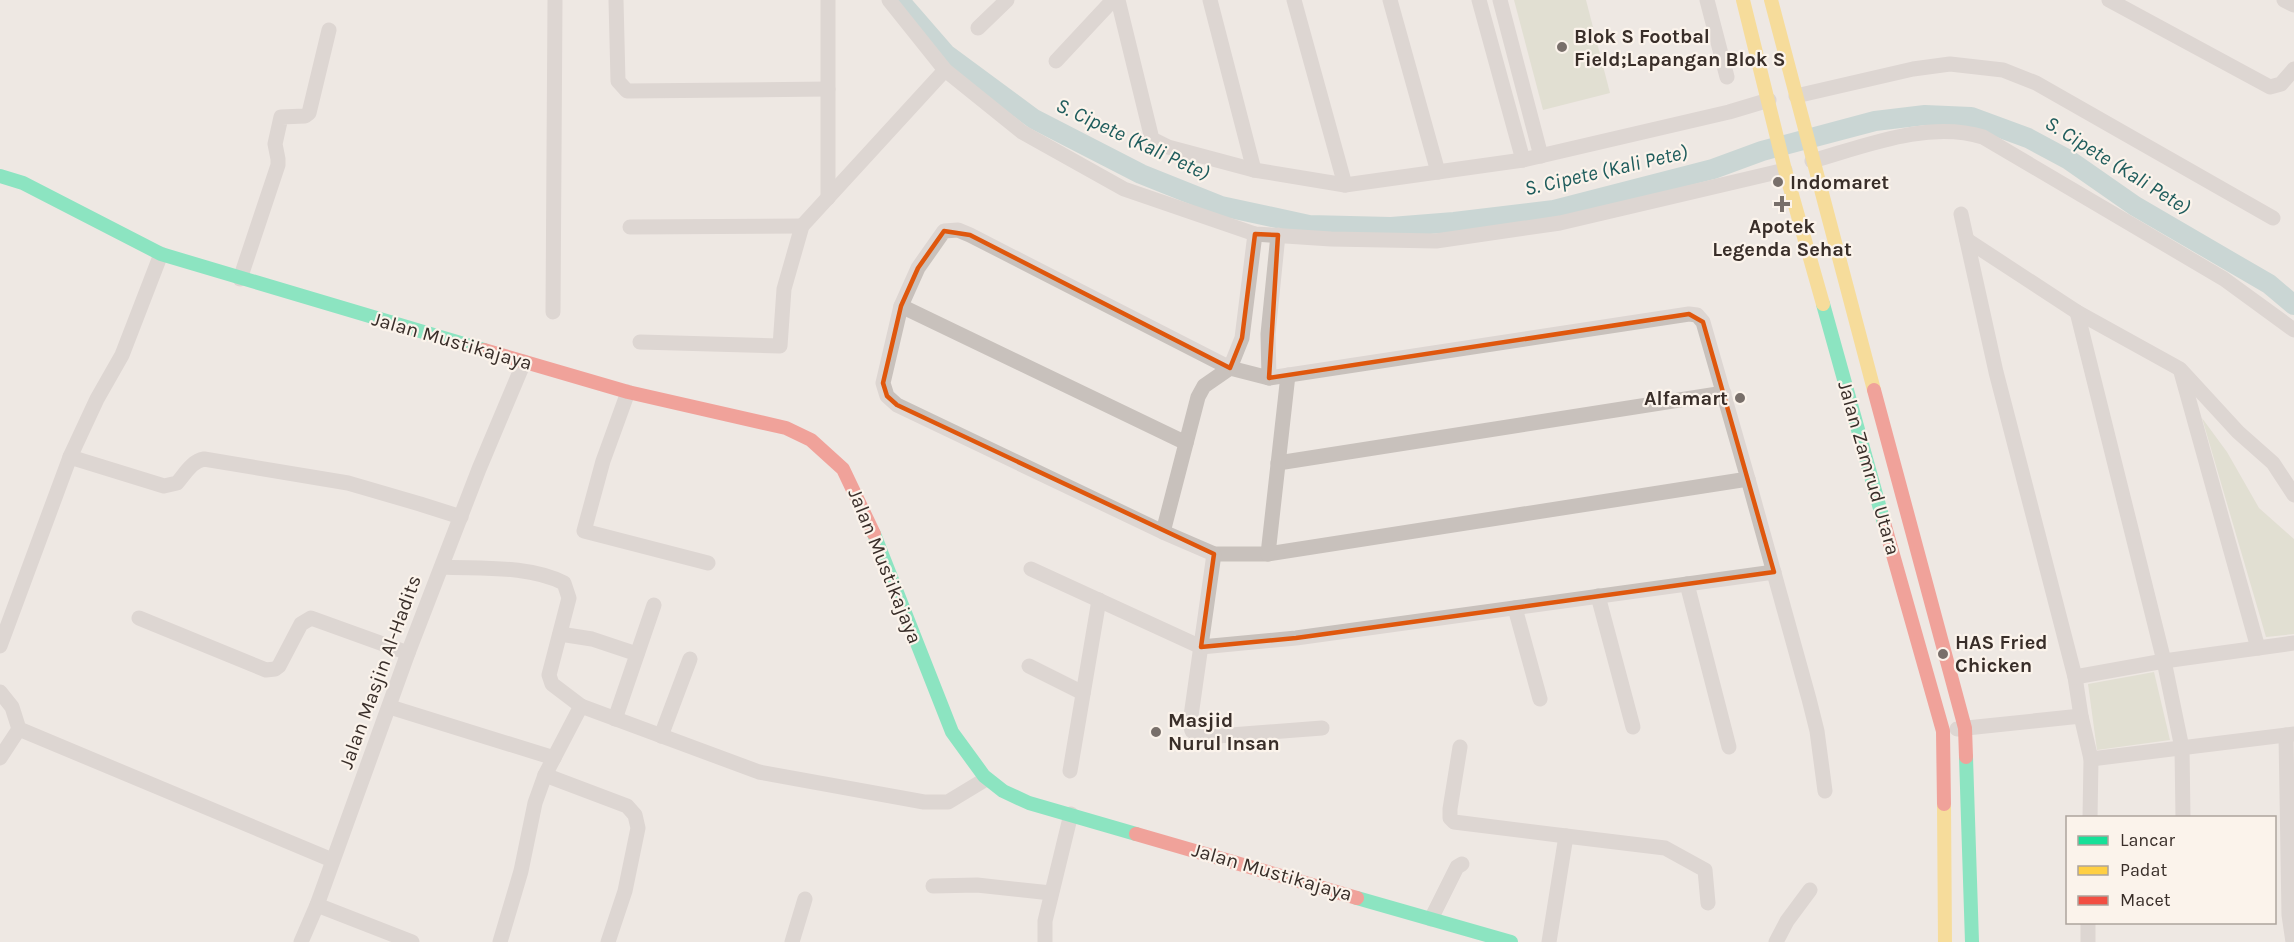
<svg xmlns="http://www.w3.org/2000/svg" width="2294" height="942" font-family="Karla,sans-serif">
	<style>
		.green { fill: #d1d4bd }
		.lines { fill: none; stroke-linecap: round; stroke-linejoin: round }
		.canal { stroke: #9ec2c0; stroke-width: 20 }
		.street { stroke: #c8c1bc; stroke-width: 15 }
		.fast { stroke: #16e098; stroke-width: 14 }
		.slow { stroke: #ffcf43; stroke-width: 14 }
		.jam { stroke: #f24e42; stroke-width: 14 }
		.marked { fill: none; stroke: #df570d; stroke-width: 4.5; stroke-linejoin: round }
		.poi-dot { fill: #786f6a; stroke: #fbf3eb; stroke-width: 2 }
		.labels { text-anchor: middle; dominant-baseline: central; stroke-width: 4.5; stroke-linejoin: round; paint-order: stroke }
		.poi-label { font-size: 20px; font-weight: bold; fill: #392e29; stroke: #fbf3eb; text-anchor: start }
		.street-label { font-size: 20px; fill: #392e29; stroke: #fbf3eb }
		.water-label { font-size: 21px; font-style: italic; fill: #1e5c5c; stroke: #fbf3eb }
	</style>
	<rect width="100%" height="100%" fill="#eee8e3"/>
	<g class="green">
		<polygon points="1514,0 1586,0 1610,93 1543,110"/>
		<polygon points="2202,418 2227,452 2259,508 2294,539 2294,634 2266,637"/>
		<polygon points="2154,672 2170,740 2097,750 2088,684"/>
	</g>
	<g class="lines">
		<polyline class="canal" points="899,0 946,54 1034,119 1141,174 1221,206 1309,225 1391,227 1454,222 1554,210 1713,169 1762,151 1875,121 1925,115 1971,117 2028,138 2069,160 2135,206 2269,284 2294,305"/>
		<g class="street">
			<polyline points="616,0 618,81 627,91 828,89"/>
			<polyline points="828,0 828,198"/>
			<polyline points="889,0 945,70 1022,132 1124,189 1255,234 1331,239 1436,241 1560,223 1785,170"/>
			<polyline points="1118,0 1152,139 1168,147 1254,170 1345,185 1523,160"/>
			<polyline points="1210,0 1254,170"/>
			<polyline points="1294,0 1345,185"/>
			<polyline points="1390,0 1438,172"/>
			<polyline points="1479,0 1523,160 1729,112 1769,100"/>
			<polyline points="1500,0 1541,156"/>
			<polyline points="1707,0 1727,77"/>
			<polyline points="2109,0 2270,87 2281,84 2294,69"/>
			<polyline points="2284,0 2294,5"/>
			<polyline points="978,28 1007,0"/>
			<polyline points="1056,61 1113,0"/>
			<polyline points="1796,96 1913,69 1950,64 2003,70 2036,83 2273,218"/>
			<path d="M1812 161C1865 146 1928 120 1983 137L2224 279 2294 330"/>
			<polyline points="1961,214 1996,372 2075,677 2081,716 2091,759 2090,818"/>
			<polyline points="630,227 802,226"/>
			<polygon points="958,230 970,235 1230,368 1269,378 1689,314 1697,315 1703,322 1748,479 1268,554 1214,554 1163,532 897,405 887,396 883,383 901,306 918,268 944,231"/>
			<polyline points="1967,240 2077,312 2180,369 2238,432 2273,463 2294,495"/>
			<polyline points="240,279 278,165 278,159 275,144 281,117 305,116 309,113 329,30"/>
			<polyline points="901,306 1186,443"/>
			<polyline points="553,312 555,0"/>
			<polyline points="2077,312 2164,661 2182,748 2183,818"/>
			<polyline points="640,342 780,346 784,289 802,226 945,70"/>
			<polyline points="2181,372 2258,648"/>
			<polyline points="1269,378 1268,334 1278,235"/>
			<polyline points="628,392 603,461 584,531 708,563"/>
			<path d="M70 457 164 486 177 483C185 474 192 461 204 459L348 483 420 504 461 517"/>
			<polyline points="1278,463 1724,393"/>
			<polyline points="1748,479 1809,699 1817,731 1825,791"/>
			<polyline points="1163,532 1198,397 1204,386 1230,368 1242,338 1255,234"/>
			<polyline points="1214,554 1190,723 1192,731 1205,737 1322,728"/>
			<polyline points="1268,554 1288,375"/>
			<path d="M442 567C481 569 528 565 564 583L569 598 549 675 552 684 581 706"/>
			<polyline points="1031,569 1201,647 1296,638 1774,572"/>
			<polyline points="1687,584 1729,747"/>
			<polyline points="1598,596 1633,727"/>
			<polyline points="1515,608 1540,699"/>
			<polyline points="139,618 266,670 275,669 279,666 301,624 311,618 408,653"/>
			<polyline points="560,634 592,639 637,654"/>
			<polyline points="0,646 70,457 97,399 122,355 161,254"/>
			<polyline points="1029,666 1083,693"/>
			<polyline points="2075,677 2164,661 2294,643"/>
			<polyline points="0,692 12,707 19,729 332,860"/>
			<polyline points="390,707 554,758"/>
			<polyline points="615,719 654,605"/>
			<polyline points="1957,729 2081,716"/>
			<polyline points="2286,735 2289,915 2293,942"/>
			<polyline points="661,736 690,659"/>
			<polyline points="1460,747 1450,809 1450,818 1454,822 1566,836"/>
			<polyline points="0,758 19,729"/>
			<polyline points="2091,759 2294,734"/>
			<polyline points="1070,771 1099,600"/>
			<polyline points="545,775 627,806 635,815 638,828 625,891 608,942"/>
			<polyline points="933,886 977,885 1051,893"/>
			<polyline points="1431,919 1457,867 1462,864"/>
			<polyline points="301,942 317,905"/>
			<polyline points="412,942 317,905 408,653 479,469 524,362"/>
			<polyline points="500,942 521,871 535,803 545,775 581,706 759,772 924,802 948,802 986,779"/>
			<polyline points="792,942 805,899"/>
			<polyline points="1045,942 1045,921 1071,814"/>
			<polyline points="1549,942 1566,836 1665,848 1705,870 1708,903"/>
			<polyline points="1776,942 1787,921 1810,890"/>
			<polyline points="2088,942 2088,922"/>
		</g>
		<g class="fast">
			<polyline points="0,176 23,183 161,254 484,350"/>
			<polyline points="1823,304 1884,523"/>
			<polyline points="874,534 952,732 984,776 1003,791 1029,803 1136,834"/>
			<polyline points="1966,757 1972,942"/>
			<polyline points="1357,898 1511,942"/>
		</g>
		<g class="slow">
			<polyline points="1743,0 1785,170 1823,304"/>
			<polyline points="1771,0 1874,390"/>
			<polyline points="1944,804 1945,942"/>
		</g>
		<g class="jam">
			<polyline points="484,350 628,392 786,428 811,440 843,469 874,534"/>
			<polyline points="1874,390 1965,728 1966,757"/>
			<polyline points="1884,523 1943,731 1944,804"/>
			<polyline points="1136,834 1357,898"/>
		</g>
	</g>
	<path d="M0 0H2294V942H0ZM944 231 970 235 1230 368 1242 338 1255 234 1278 235 1269 378 1689 314 1703 322 1774 572 1296 638 1201 647 1214 554 897 405 887 396 883 383 901 306 918 268Z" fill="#eee8e3" fill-opacity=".55" fill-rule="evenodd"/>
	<path class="marked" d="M944 231 970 235 1230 368 1242 338 1255 234 1278 235 1269 378 1689 314 1703 322 1774 572 1296 638 1201 647 1214 554 897 405 887 396 883 383 901 306 918 268Z"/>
	<g class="poi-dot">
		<circle cx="1562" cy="47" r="6"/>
		<circle cx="1778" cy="182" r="6"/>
		<path d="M1779 195h6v6h6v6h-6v6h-6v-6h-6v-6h6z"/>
		<circle cx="1740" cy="398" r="6"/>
		<circle cx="1943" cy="654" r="6"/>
		<circle cx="1156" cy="732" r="6"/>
	</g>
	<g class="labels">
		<g class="poi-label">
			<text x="1574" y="36">Blok S Footbal<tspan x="1574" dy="23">Field;Lapangan Blok S</tspan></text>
			<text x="1790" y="182">Indomaret</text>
			<text x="1782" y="226" text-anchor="middle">Apotek<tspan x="1782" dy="23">Legenda Sehat</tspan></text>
			<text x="1728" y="398" text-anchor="end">Alfamart</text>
			<text x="1955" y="642">HAS Fried<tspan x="1955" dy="23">Chicken</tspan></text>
			<text x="1168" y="720">Masjid<tspan x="1168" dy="23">Nurul Insan</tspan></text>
		</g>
		<g class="street-label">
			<text transform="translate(452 341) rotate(16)">Jalan Mustikajaya</text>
			<text transform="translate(1869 468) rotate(74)">Jalan Zamrud Utara</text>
			<text transform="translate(885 566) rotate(68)">Jalan Mustikajaya</text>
			<text transform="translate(380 672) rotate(-70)">Jalan Masjin Al-Hadits</text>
			<text transform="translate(1272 872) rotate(16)">Jalan Mustikajaya</text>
		</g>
		<g class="water-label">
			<text transform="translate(1133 139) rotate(25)">S. Cipete (Kali Pete)</text>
			<text transform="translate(2118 165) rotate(32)">S. Cipete (Kali Pete)</text>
			<text transform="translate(1606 170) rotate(-13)">S. Cipete (Kali Pete)</text>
		</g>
	</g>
	<rect x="2066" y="816" width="210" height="108" fill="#fbf3eb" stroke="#ada49d" stroke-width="1.5"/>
	<rect x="2078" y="836" width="30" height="9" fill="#16e098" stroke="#ada49d" stroke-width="1.5"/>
	<text x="2120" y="846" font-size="18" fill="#392e29">Lancar</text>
	<rect x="2078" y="866" width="30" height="9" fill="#ffcf43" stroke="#ada49d" stroke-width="1.5"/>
	<text x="2120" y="876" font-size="18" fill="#392e29">Padat</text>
	<rect x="2078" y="896" width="30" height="9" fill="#f24e42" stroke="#ada49d" stroke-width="1.5"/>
	<text x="2120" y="906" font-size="18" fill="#392e29">Macet</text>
</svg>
